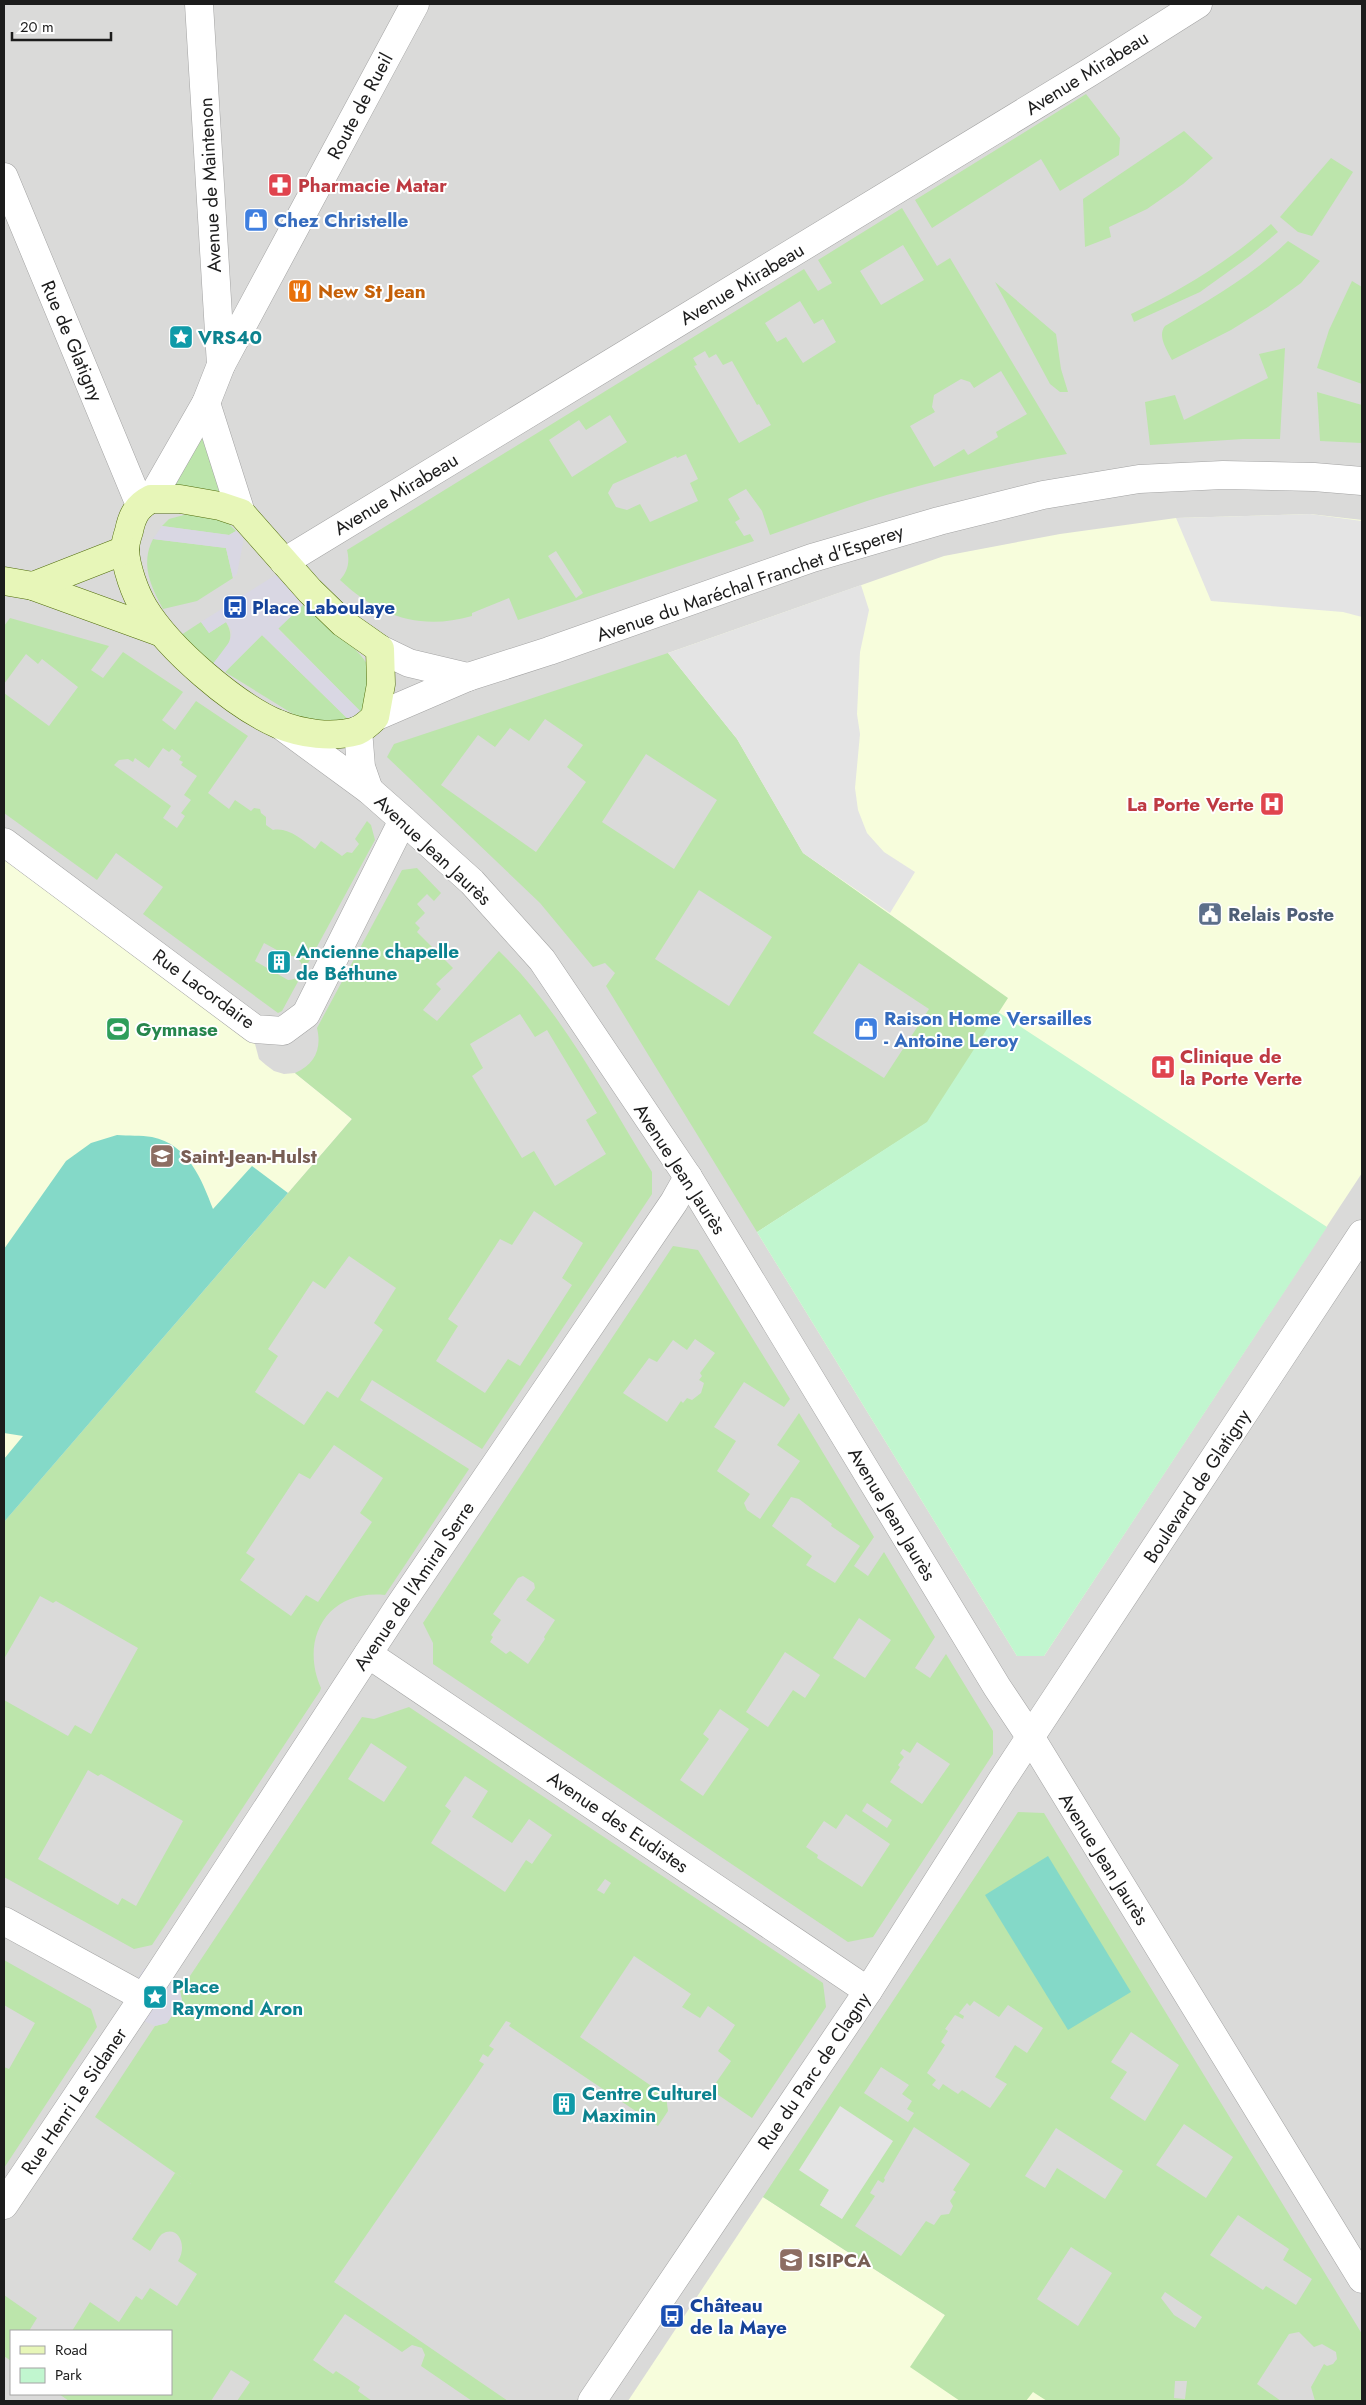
<svg xmlns="http://www.w3.org/2000/svg" width="1366" height="2405" font-family="Jost,sans-serif">
	<style>
		.residential { fill: #dadad9; fill-rule: evenodd }
		.education { fill: #f7fddc }
		.grass { fill: #bce5ab; fill-rule: evenodd }
		.park { fill: #c1f6cf }
		.pitch { fill: #84d9c8 }
		.parking { fill: #e4e4e4 }
		.plaza { fill: #d9d7e3 }
		.lines { fill: none; stroke-linecap: round; stroke-linejoin: round }
		.minor-casing { stroke: #a3a3a3; stroke-width: 29 }
		.tertiary-casing { stroke: #a3a3a3; stroke-width: 29 }
		.secondary-casing { stroke: #506d0a; stroke-width: 29 }
		.minor { stroke: #fff; stroke-width: 28 }
		.tertiary { stroke: #fff; stroke-width: 28 }
		.secondary { stroke: #e7f6b8; stroke-width: 28 }
		.labels { text-anchor: middle; dominant-baseline: central; stroke-width: 4; stroke-linejoin: round; paint-order: stroke }
		.street-label { font-size: 19px; fill: #1c1c1c; stroke: #fff }
		.health-label { font-size: 19px; font-weight: bold; fill: #be3a42; stroke: #fff; text-anchor: start }
		.shop-label { font-size: 19px; font-weight: bold; fill: #366cbe; stroke: #fff; text-anchor: start }
		.food-label { font-size: 19px; font-weight: bold; fill: #c56008; stroke: #fff; text-anchor: start }
		.culture-label { font-size: 19px; font-weight: bold; fill: #0d838f; stroke: #fff; text-anchor: start }
		.transit-label { font-size: 19px; font-weight: bold; fill: #164399; stroke: #fff; text-anchor: start }
		.service-label { font-size: 19px; font-weight: bold; fill: #4e5e75; stroke: #fff; text-anchor: start }
		.leisure-label { font-size: 19px; font-weight: bold; fill: #27864d; stroke: #fff; text-anchor: start }
		.education-label { font-size: 19px; font-weight: bold; fill: #785e54; stroke: #fff; text-anchor: start }
	</style>
	<rect width="100%" height="100%" fill="#edece3"/>
	<path class="residential" d="M4 4H1362V2401H4ZM11 2331H171V2394H11Z"/>
	<g class="education">
		<polygon points="1310,514 1362,520 1362,1173 1044,1656 1017,1656 757,1232 927,1122 1007,998 803,853 737,739 668,653 944,556 1060,534 1176,518"/>
		<polygon points="4,860 255,1044 259,1059 266,1065 274,1071 284,1074 295,1073 352,1119 4,1522"/>
		<polygon points="763,2197 945,2315 1076,2401 628,2401"/>
	</g>
	<g class="grass">
		<polygon points="1086,94 1120,138 1119,155 1060,191 1041,159 932,228 915,200"/>
		<polygon points="1184,131 1213,158 1183,184 1147,209 1109,227 1111,237 1085,247 1083,199"/>
		<polygon points="1331,158 1353,172 1312,236 1298,232 1280,217"/>
		<path d="M902 208 937 266 950 258 1067 454C999 465 932 481 867 501 834 512 802 524 770 535L762 511 746 489 728 499 740 519 735 522 744 536 750 534 754 541 518 620 509 598 472 613V616C420 631 378 616 340 580 348 571 350 562 347 550L804 269 818 291 832 283 818 260ZM903 245 924 280 881 305 860 271ZM800 301 814 324 823 319 836 342 803 363 786 337 777 342 765 323ZM705 351 709 358 716 354 723 365 732 361 757 405 759 404 771 425 739 443 694 366 697 365 693 358ZM1001 371 1027 414 996 432 998 437 968 455 964 449 934 467 910 426 935 412 932 407 934 395 961 379 970 382 974 388ZM610 415 627 442 572 477 549 440 579 420 586 430ZM686 454 698 479 690 483 698 501 650 522 640 504 627 510 616 507 608 493 613 484 676 456 677 458ZM556 551 583 593 576 598 548 556Z"/>
		<path d="M1271 224 1278 232 1250 256 1200 292 1134 322 1131 314C1182 290 1229 261 1271 224Z"/>
		<path d="M1288 241 1320 261 1301 283 1268 307 1231 330 1172 360C1167 350 1157 336 1165 326 1209 300 1252 276 1288 241Z"/>
		<polygon points="1352,281 1362,287 1362,384 1317,368 1329,330"/>
		<polygon points="995,282 1056,334 1061,369 1068,392 1060,392 1050,384"/>
		<polygon points="1285,348 1280,439 1243,439 1150,445 1145,402 1175,395 1184,420 1268,378 1259,354"/>
		<polygon points="1317,392 1362,405 1362,443 1320,441"/>
		<polygon points="205,432 222,493 174,489 171,479"/>
		<polygon points="195,512 225,520 236,531 229,535 162,526 169,519"/>
		<path d="M153 539 226 548 233 578 197 601 163 609C151 587 140 564 153 539Z"/>
		<path d="M305 603C318 616 362 651 368 666 372 679 366 699 361 712L278 628Z"/>
		<path d="M10 618 109 646 91 670 103 678 123 652 183 692 162 720 175 730 196 701 248 736 208 793 229 809 235 800 251 811 254 808 260 809 261 813 266 817V825L273 830C289 827 302 840 315 849L321 841 342 856 347 852 352 853 359 844 355 839 367 821 371 825 375 840 282 1011 278 1013 143 914 163 887 116 853 97 880 4 813V693L49 726 78 687 42 659 38 664 26 654 4 684V626ZM163 748 169 752 172 749 181 756 179 760 183 762 181 765 197 776 184 795 191 800 181 813 185 816 177 828 163 818 171 806 114 765 119 760 128 759 133 762 135 758 149 768ZM264 943 286 955 297 957 303 966C301 975 297 980 288 980L255 961Z"/>
		<path d="M201 622 209 633 226 622C237 641 225 648 213 664L196 651 181 635Z"/>
		<polygon points="262,635 349,720 321,721 298,717 225,672"/>
		<path d="M668 653 737 739 803 853 1008 998 928 1122 757 1232 606 986 615 973 605 963 593 967 540 903 387 757 394 744ZM545 719 583 745 567 767 586 782 536 852 441 785 478 735 495 747 510 728 529 741ZM646 754 717 800 674 869 602 822ZM699 890 772 937 729 1006 655 959ZM859 963 929 1009 884 1078 813 1033Z"/>
		<path d="M417 868 441 893 434 901 427 894 417 904 425 913 415 923 420 928 417 932 453 968 436 984 441 989 423 1010 437 1021 499 951C562 1011 606 1098 652 1172V1194L482 1449 372 1380 360 1400 469 1469 385 1595C328 1589 299 1638 321 1688L320 1691 152 1945 134 1949 4 1877V1700L68 1736 75 1725 91 1734 138 1648 56 1601 53 1603 40 1596 4 1659V1522L352 1119 295 1073C315 1064 322 1049 317 1028L402 870ZM520 1014 535 1037 547 1030 597 1113 586 1120 606 1154 555 1186 534 1151 522 1158 472 1076 483 1068 470 1044ZM534 1211 583 1243 562 1278 572 1285 520 1366 508 1359 485 1393 436 1361 458 1326 448 1319 500 1239 512 1245ZM349 1256 396 1288 374 1323 383 1330 338 1398 327 1391 304 1425 255 1392 278 1356 268 1349 313 1281 325 1289ZM334 1445 383 1478 360 1513 372 1522 318 1602 306 1595 291 1616 240 1580 255 1559 246 1553 299 1473 310 1479ZM88 1770 98 1776 101 1774 183 1821 136 1906 122 1898 118 1905 38 1859Z"/>
		<path d="M673 1246 698 1250 790 1399 784 1407 744 1382 714 1427 736 1441 717 1471 750 1494 744 1503 747 1510 760 1519 800 1461 777 1445 799 1413 874 1537 854 1566 868 1576 884 1552 935 1637 915 1668 930 1678 946 1654 993 1731V1754L873 1937 848 1942 433 1664V1643L423 1623ZM695 1339 715 1353 700 1373 702 1376 699 1380 704 1383 701 1393 692 1400 687 1398 683 1403 681 1401 667 1422 623 1393 649 1358 657 1362 673 1340 687 1350ZM791 1497 799 1499 832 1524 831 1526 860 1546 835 1583 806 1565 812 1556 772 1526ZM523 1576 534 1583 535 1588 526 1600 555 1620 544 1637 545 1639 528 1664 510 1651 506 1654 490 1642 493 1637 491 1635 501 1620 493 1614 518 1578ZM859 1618 891 1640 865 1678 833 1658ZM785 1652 820 1675 805 1698 793 1690 768 1727 746 1712ZM720 1709 749 1729 703 1796 680 1780 709 1739 703 1734ZM917 1742 950 1764 922 1804 890 1782 900 1767 898 1765 904 1757 900 1753 903 1749 910 1753ZM867 1803 892 1820 887 1828 862 1811ZM846 1814 890 1844 862 1887 817 1858 818 1855 806 1847 824 1821 836 1829Z"/>
		<path d="M409 1707 823 1983 826 2007 752 2118 711 2090 731 2061 718 2051 735 2025 708 2006 700 2018 682 2007 691 1994 634 1956 580 2037 666 2096 668 2111 658 2126 509 2026 511 2023 506 2021 489 2046 494 2049 488 2057 483 2054 479 2061 484 2064 472 2082 334 2282 508 2401H472L421 2366 425 2355 422 2348 412 2345 402 2352 345 2314 313 2360 333 2374 336 2371 360 2387 358 2391 372 2401H237L250 2382 231 2370 211 2401H69L59 2394H171V2331H72L90 2302 119 2322 136 2296 142 2300 150 2288 177 2306 197 2274 178 2261C188 2246 178 2224 162 2234 158 2237 154 2246 150 2251L132 2239 175 2173 191 2184 95 2117 155 2026 167 2023 182 2001 180 1991 362 1717 374 1719ZM371 1743 407 1767 384 1802 348 1779ZM465 1776 488 1791 472 1817 512 1843 529 1819 552 1835 532 1864 526 1860 505 1892 431 1843 451 1811 445 1806ZM605 1879 611 1883 604 1894 597 1890Z"/>
		<path d="M1018 1812 1044 1813 1362 2334V2401H1315L1311 2387 1324 2364 1327 2366 1333 2364 1337 2359 1336 2352 1322 2344 1314 2347 1299 2332 1289 2334 1257 2384 1281 2401H1047L1033 2392 1026 2401H960L910 2367 945 2315 763 2197ZM974 2001 999 2017 1008 2005 1043 2028 1027 2053 1015 2045 995 2077 1007 2084 990 2108 962 2090 958 2094 943 2084 939 2090 932 2085 936 2080 927 2073 945 2045 941 2042 948 2031 945 2029 955 2015 963 2019 964 2016 959 2013 967 2003 970 2006ZM1131 2032 1179 2065 1145 2121 1110 2098 1127 2072 1111 2062ZM881 2067 909 2085 902 2094 912 2101 907 2109 914 2113 908 2122 864 2093ZM1184 2124 1233 2157 1206 2198 1156 2165ZM914 2127 970 2164 953 2190 956 2192 950 2201 953 2206 949 2214 941 2215 934 2225 926 2221 901 2256 855 2226 875 2196 870 2193 878 2180 883 2183 885 2180 884 2178ZM1056 2128 1123 2171 1105 2199 1057 2168 1045 2188 1025 2176ZM829 2190 842 2219 820 2205ZM1238 2215 1289 2249 1283 2260 1312 2279 1296 2305 1266 2286 1263 2290 1210 2255ZM1071 2247 1112 2273 1078 2326 1037 2299ZM1165 2292 1202 2317 1195 2328 1174 2315 1161 2298ZM1175 2381H1187L1185 2399 1174 2398Z"/>
		<polygon points="4,1960 91,2009 97,2027 4,2168 4,2067 9,2069 35,2023 4,2005"/>
		<polygon points="4,2295 37,2318 29,2331 11,2331 11,2361 4,2356"/>
	</g>
	<polygon class="park" points="998,1012 1327,1227 1044,1656 1017,1656 757,1232 927,1122"/>
	<g class="pitch">
		<path d="M117 1135C128 1136 141 1135 152 1137 188 1144 202 1180 213 1209L252 1166 288 1193 4 1522V1459L23 1436 4 1433V1249L66 1161 91 1143Z"/>
		<polygon points="1048,1856 1131,1992 1068,2030 985,1895"/>
	</g>
	<g class="parking">
		<polygon points="1310,514 1362,521 1362,617 1343,612 1211,601 1176,518"/>
		<polygon points="861,585 869,610 860,652 857,714 860,734 855,788 858,810 867,833 884,852 915,872 890,913 803,853 737,739 668,653"/>
		<polygon points="840,2106 893,2141 842,2219 820,2205 829,2190 799,2170"/>
	</g>
	<g class="plaza">
		<polygon points="162,526 229,535 236,531 243,538 243,543 237,574 233,578 226,548 153,539"/>
		<polygon points="277,574 305,603 278,629 361,712 357,717 349,720 262,635 225,672 213,664 230,641 232,631 226,622 209,633 201,622"/>
		<polygon points="144,1968 180,1991 182,2001 167,2023 155,2026 120,2010"/>
	</g>
	<g class="lines">
		<defs>
			<g id="minor">
				<polyline points="199,4 221,365"/>
				<polyline points="206,403 241,513"/>
				<polyline points="151,499 206,403 221,365 415,4"/>
				<polyline points="4,842 255,1029 283,1031 306,1014 403,820"/>
				<polyline points="368,1654 868,1991"/>
				<polyline points="4,1921 143,1997"/>
				<polyline points="4,2205 157,1977 398,1608 674,1202 688,1177"/>
			</g>
			<g id="tertiary">
				<polyline points="4,177 140,505"/>
				<polyline points="284,562 1090,72 1198,4"/>
				<polyline points="380,649 409,663 468,677"/>
				<polyline points="375,717 468,677 549,651 812,558 939,521 1043,495 1139,479 1223,475 1314,477 1362,481"/>
				<polyline points="279,724 369,790 403,820 472,882 542,960 688,1177 997,1687 1031,1738 1362,2279"/>
				<polyline points="358,730 361,767 369,790"/>
				<polyline points="592,2401 868,1991 1002,1780 1362,1234"/>
			</g>
			<g id="secondary">
				<path d="M151 499H180L220 506 241 513 310 591 343 623 380 649 381 684 375 717C370 722 363 728 357 731 332 738 302 734 278 724 234 705 169 649 144 608 135 593 126 568 125 550 125 544 127 537 129 531 132 516 137 506 151 499Z"/>
				<polyline points="4,581 33,586 160,632"/>
				<polyline points="33,586 125,550"/>
			</g>
		</defs>
		<use href="#minor" class="minor-casing"/>
		<use href="#tertiary" class="tertiary-casing"/>
		<use href="#secondary" class="secondary-casing"/>
		<use href="#minor" class="minor"/>
		<use href="#tertiary" class="tertiary"/>
		<use href="#secondary" class="secondary"/>
	</g>
	<defs>
		<symbol id="pharmacy-square" viewBox="-11 -11 22 22"><rect x="-9" y="-9" width="18" height="18" rx="4" fill="#e0444e" stroke="#fff"/><path d="M-2-6h4v4h4v4h-4v4h-4v-4h-4v-4h4Z" fill="#fff"/></symbol>
		<symbol id="shop-square" viewBox="-11 -11 22 22"><rect x="-9" y="-9" width="18" height="18" rx="4" fill="#3f7fe0" stroke="#fff"/><path d="M-5-2.5h2.3a2.7 3.5 0 0 1 5.4 0H5L5.5 6h-11ZM-1.5-2.5h3a1.5 2.3 0 0 0-3 0Z" fill="#fff"/></symbol>
		<symbol id="restaurant-square" viewBox="-11 -11 22 22"><rect x="-9" y="-9" width="18" height="18" rx="4" fill="#e8710a" stroke="#fff"/><path d="M-5-6h1v4h1v-4h1v4h1v-4h1v5L-1.5 .5V6h-2V.5L-5-1ZM5-6V6H3V1.5H1.5Q1.5-4 5-6Z" fill="#fff"/></symbol>
		<symbol id="sight-square" viewBox="-11 -11 22 22"><rect x="-9" y="-9" width="18" height="18" rx="4" fill="#0f9aa8" stroke="#fff"/><path d="M0-6L1.8-2.2L6-1.7L2.9 1.2L3.7 5.4L0 3.3L-3.7 5.4L-2.9 1.2L-6-1.7L-1.8-2.2Z" fill="#fff"/></symbol>
		<symbol id="bus-square" viewBox="-11 -11 22 22"><rect x="-9" y="-9" width="18" height="18" rx="4" fill="#1a4fb4" stroke="#fff"/><path d="M-5-6H5V4H4V6H2V4H-2V6H-4V4H-5ZM-3.5-4V0h7V-4ZM-3.5 1.2v1.5H-2V1.2ZM2 1.2v1.5H3.5V1.2Z" fill="#fff"/></symbol>
		<symbol id="hospital-square" viewBox="-11 -11 22 22"><rect x="-9" y="-9" width="18" height="18" rx="4" fill="#e0444e" stroke="#fff"/><path d="M-5-5h3v3.5h4V-5h3V5h-3V1.5h-4V5h-3Z" fill="#fff"/></symbol>
		<symbol id="civic-square" viewBox="-11 -11 22 22"><rect x="-9" y="-9" width="18" height="18" rx="4" fill="#5c6f8a" stroke="#fff"/><path d="M-.6-6.5H3V-4.5H.6V-3L4-1V1h2V6H-6V1h2V-1L-.6-3ZM-1.2 2.5V6h2.4V2.5Z" fill="#fff"/></symbol>
		<symbol id="building-square" viewBox="-11 -11 22 22"><rect x="-9" y="-9" width="18" height="18" rx="4" fill="#0f9aa8" stroke="#fff"/><path d="M-4-6H4V6H1V3H-1V6H-4ZM-2.5-4.3h1.7v1.8h-1.7ZM.8-4.3h1.7v1.8H.8ZM-2.5-1h1.7V.8h-1.7ZM.8-1h1.7V.8H.8Z" fill="#fff"/></symbol>
		<symbol id="stadium-square" viewBox="-11 -11 22 22"><rect x="-9" y="-9" width="18" height="18" rx="4" fill="#2e9e5b" stroke="#fff"/><path d="M0-5a6.5 5 0 1 0 0 10a6.5 5 0 1 0 0-10ZM-3.5-1.8h7v3.6h-7Z" fill="#fff"/></symbol>
		<symbol id="school-square" viewBox="-11 -11 22 22"><rect x="-9" y="-9" width="18" height="18" rx="4" fill="#8d6e63" stroke="#fff"/><path d="M0-5L7-2L0 1L-7-2ZM-4 1L0 2.5L4 1V4Q0 6-4 4Z" fill="#fff"/></symbol>
		<symbol id="university-square" viewBox="-11 -11 22 22"><rect x="-9" y="-9" width="18" height="18" rx="4" fill="#8d6e63" stroke="#fff"/><path d="M0-5L7-2L0 1L-7-2ZM-4 1L0 2.5L4 1V4Q0 6-4 4Z" fill="#fff"/></symbol>
	</defs>
	<g fill-rule="evenodd">
		<use href="#pharmacy-square" x="266" y="171" width="28" height="28"/>
		<use href="#shop-square" x="242" y="206" width="28" height="28"/>
		<use href="#restaurant-square" x="286" y="277" width="28" height="28"/>
		<use href="#sight-square" x="167" y="323" width="28" height="28"/>
		<use href="#bus-square" x="221" y="593" width="28" height="28"/>
		<use href="#hospital-square" x="1258" y="790" width="28" height="28"/>
		<use href="#civic-square" x="1196" y="900" width="28" height="28"/>
		<use href="#building-square" x="265" y="948" width="28" height="28"/>
		<use href="#stadium-square" x="104" y="1015" width="28" height="28"/>
		<use href="#shop-square" x="852" y="1015" width="28" height="28"/>
		<use href="#hospital-square" x="1149" y="1053" width="28" height="28"/>
		<use href="#school-square" x="148" y="1142" width="28" height="28"/>
		<use href="#sight-square" x="141" y="1983" width="28" height="28"/>
		<use href="#building-square" x="550" y="2090" width="28" height="28"/>
		<use href="#university-square" x="777" y="2246" width="28" height="28"/>
		<use href="#bus-square" x="658" y="2302" width="28" height="28"/>
	</g>
	<g class="labels">
		<g class="street-label">
			<text transform="translate(1087 73) rotate(-32)">Avenue Mirabeau</text>
			<text transform="translate(360 106) rotate(-62)">Route de Rueil</text>
			<text transform="translate(210 185) rotate(-93)">Avenue de Maintenon</text>
			<text transform="translate(742 284) rotate(-31)">Avenue Mirabeau</text>
			<text transform="translate(72 341) rotate(67)">Rue de Glatigny</text>
			<text transform="translate(396 494) rotate(-31)">Avenue Mirabeau</text>
			<text transform="translate(750 583) rotate(-19)">Avenue du Maréchal Franchet d'Esperey</text>
			<text transform="translate(433 850) rotate(43)">Avenue Jean Jaurès</text>
			<text transform="translate(204 989) rotate(36)">Rue Lacordaire</text>
			<text transform="translate(680 1169) rotate(57)">Avenue Jean Jaurès</text>
			<text transform="translate(1197 1486) rotate(-57)">Boulevard de Glatigny</text>
			<text transform="translate(892 1514) rotate(59)">Avenue Jean Jaurès</text>
			<text transform="translate(414 1586) rotate(-56)">Avenue de l'Amiral Serre</text>
			<text transform="translate(618 1822) rotate(34)">Avenue des Eudistes</text>
			<text transform="translate(1104 1859) rotate(58)">Avenue Jean Jaurès</text>
			<text transform="translate(814 2071) rotate(-56)">Rue du Parc de Clagny</text>
			<text transform="translate(74 2101) rotate(-56)">Rue Henri Le Sidaner</text>
		</g>
		<g class="health-label">
			<text x="298" y="185">Pharmacie Matar</text>
			<text x="1254" y="804" text-anchor="end">La Porte Verte</text>
			<text x="1180" y="1056">Clinique de<tspan x="1180" dy="22">la Porte Verte</tspan></text>
		</g>
		<g class="shop-label">
			<text x="274" y="220">Chez Christelle</text>
			<text x="884" y="1018">Raison Home Versailles<tspan x="884" dy="22">- Antoine Leroy</tspan></text>
		</g>
		<g class="food-label">
			<text x="318" y="291">New St Jean</text>
		</g>
		<g class="culture-label">
			<text x="198" y="337">VRS40</text>
			<text x="296" y="951">Ancienne chapelle<tspan x="296" dy="22">de Béthune</tspan></text>
			<text x="172" y="1986">Place<tspan x="172" dy="22">Raymond Aron</tspan></text>
			<text x="582" y="2093">Centre Culturel<tspan x="582" dy="22">Maximin</tspan></text>
		</g>
		<g class="transit-label">
			<text x="252" y="607">Place Laboulaye</text>
			<text x="690" y="2305">Château<tspan x="690" dy="22">de la Maye</tspan></text>
		</g>
		<g class="service-label">
			<text x="1228" y="914">Relais Poste</text>
		</g>
		<g class="leisure-label">
			<text x="136" y="1029">Gymnase</text>
		</g>
		<g class="education-label">
			<text x="180" y="1156">Saint-Jean-Hulst</text>
			<text x="808" y="2260">ISIPCA</text>
		</g>
	</g>
	<rect width="1366" height="2405" fill="none" stroke="#1c1c1c" stroke-width="10"/>
	<rect x="10" y="2330" width="162" height="65" fill="#ffffff" stroke="#a4a4a4"/>
	<rect x="20" y="2346" width="25" height="8" fill="#e7f6b8" stroke="#a4a4a4"/>
	<text x="55" y="2355" font-size="15" fill="#1c1c1c">Road</text>
	<rect x="20" y="2368" width="25" height="15" fill="#c1f6cf" stroke="#a4a4a4"/>
	<text x="55" y="2380" font-size="15" fill="#1c1c1c">Park</text>
	<path d="M12 32v8h99v-8" fill="none" stroke="#1c1c1c" stroke-width="2.5"/>
	<text x="20" y="32" font-size="15" fill="#1c1c1c" stroke="#ffffff" stroke-width="4" paint-order="stroke">20 m</text>
</svg>
